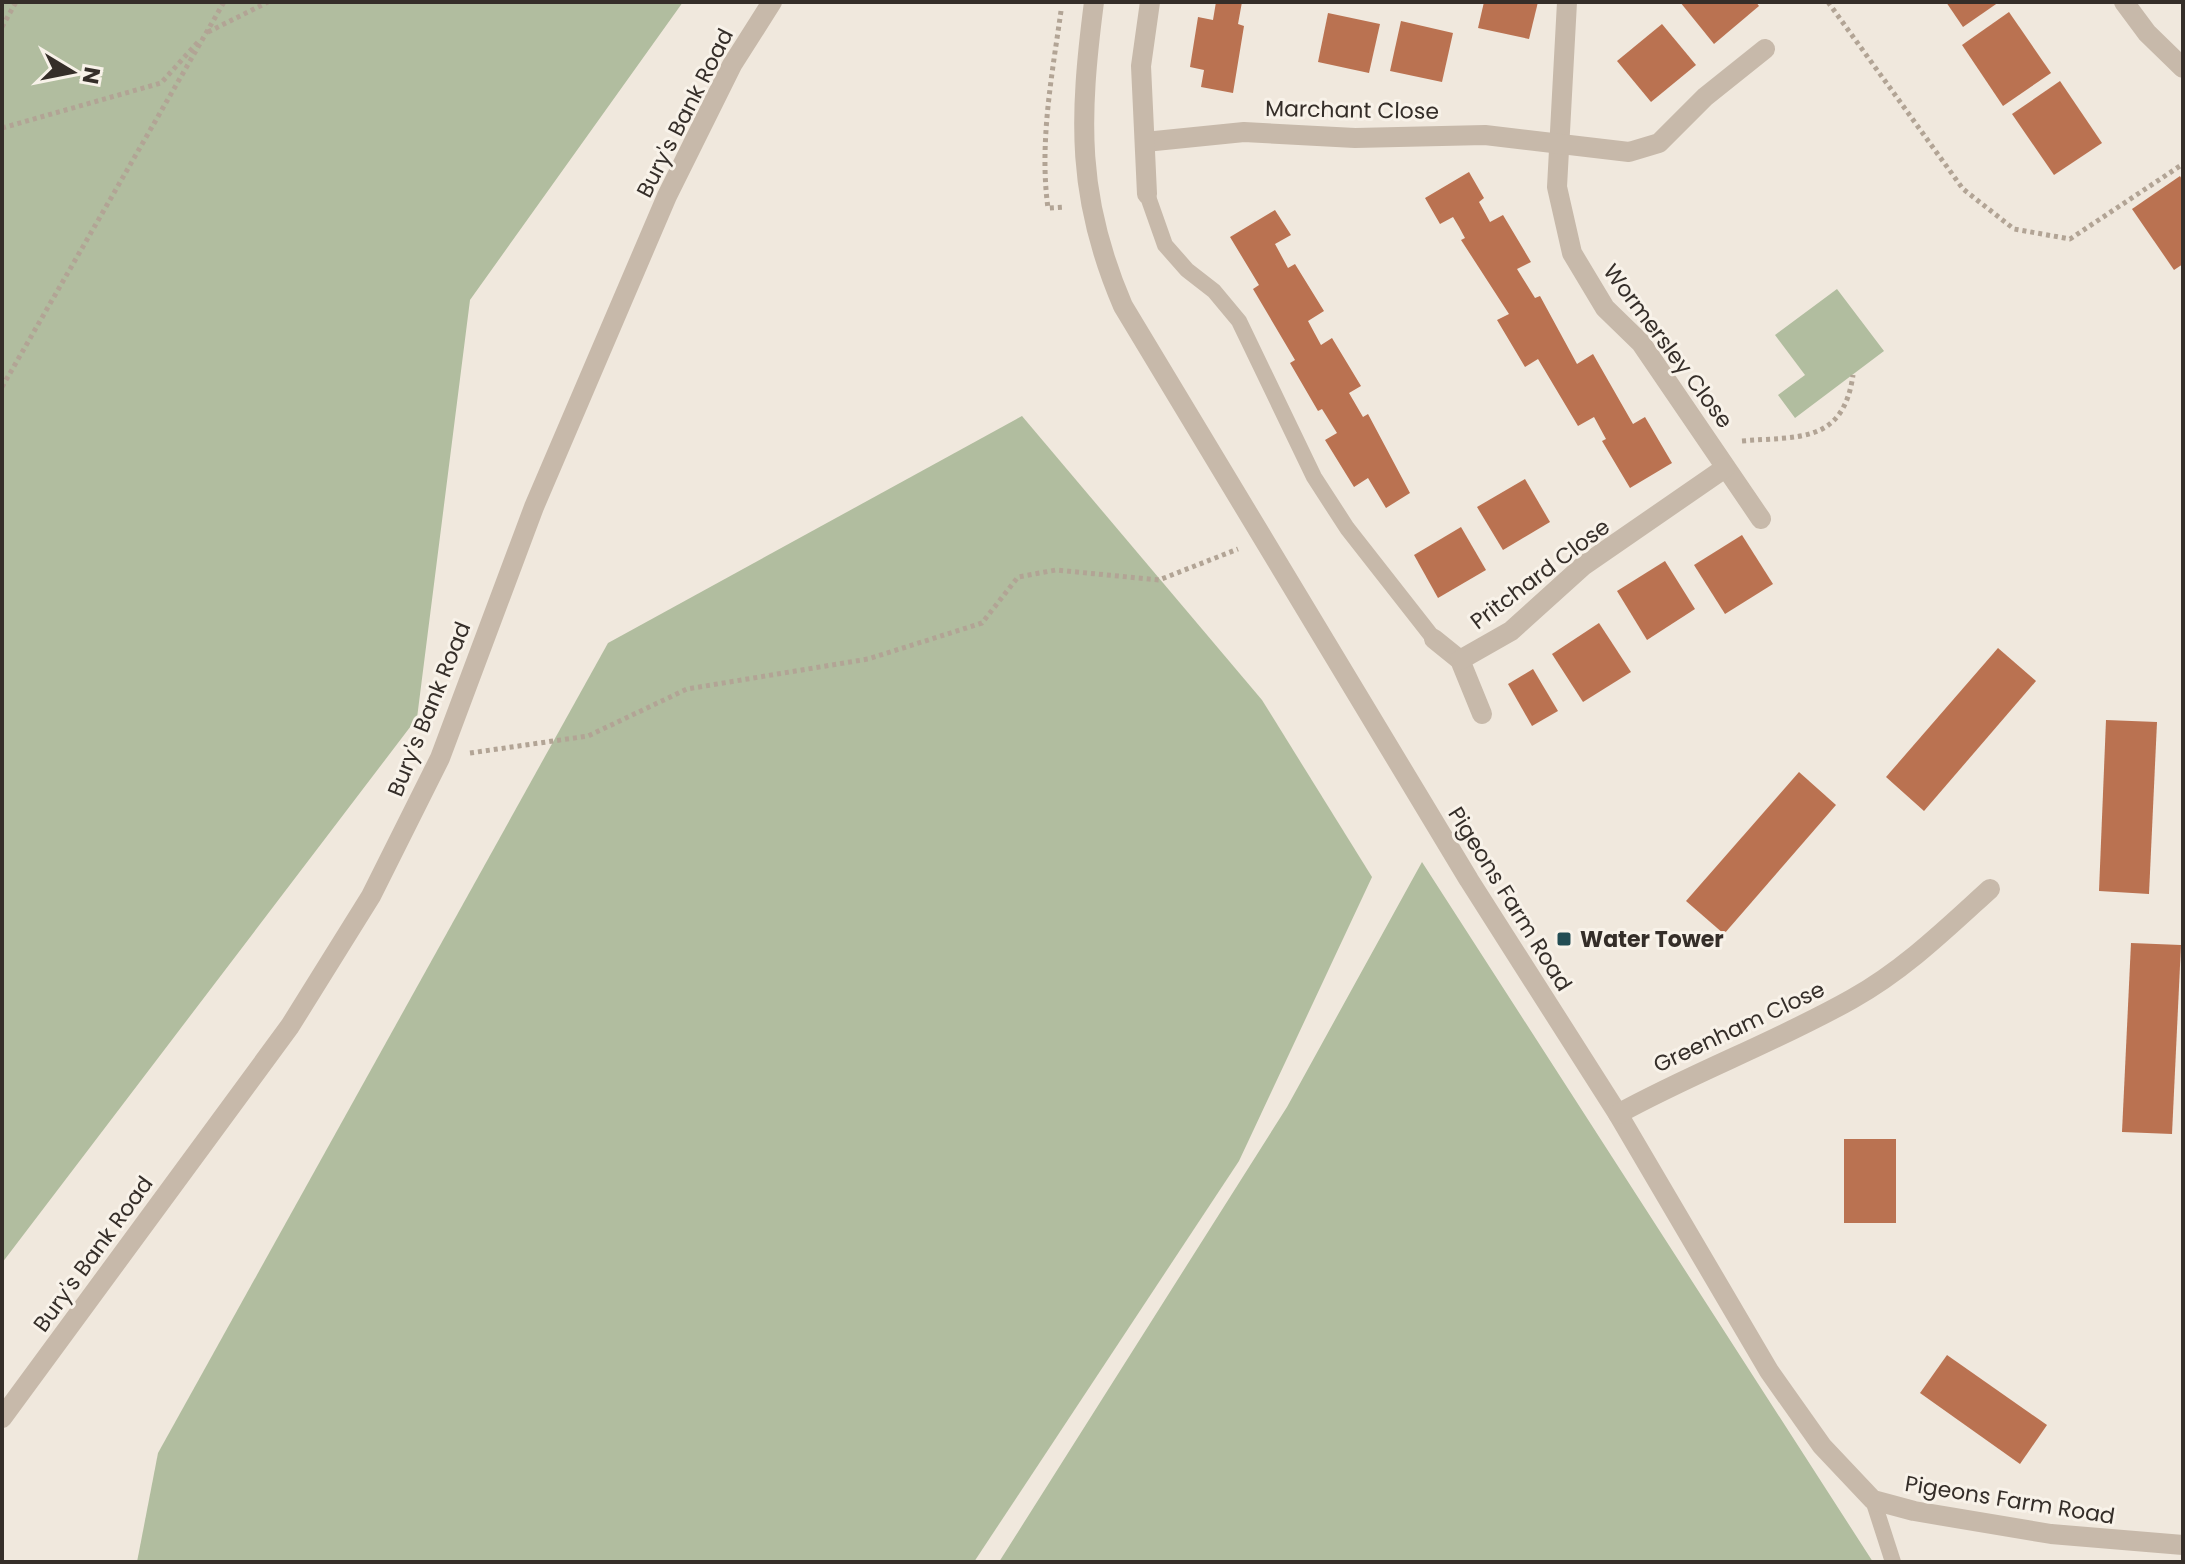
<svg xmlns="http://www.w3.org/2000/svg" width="2185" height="1564" font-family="Poppins,sans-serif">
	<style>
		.green { fill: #b1bd9f }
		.building { fill: #ba7251 }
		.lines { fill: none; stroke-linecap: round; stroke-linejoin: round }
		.path { stroke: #b2a495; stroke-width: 5; stroke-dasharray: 4 4; stroke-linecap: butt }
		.service { stroke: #c7b9aa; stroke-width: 16 }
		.minor { stroke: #c7b9aa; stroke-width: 20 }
		.tertiary { stroke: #c7b9aa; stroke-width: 20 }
		.poi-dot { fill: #224c53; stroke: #f8f2e9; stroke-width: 3 }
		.labels { text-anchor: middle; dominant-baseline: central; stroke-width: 6; stroke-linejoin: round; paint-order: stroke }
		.street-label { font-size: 22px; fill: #352e29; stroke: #f8f2e9 }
		.poi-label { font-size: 22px; font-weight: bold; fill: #352e29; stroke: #f8f2e9; text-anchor: start }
	</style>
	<rect width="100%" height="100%" fill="#f0e8dd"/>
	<g class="green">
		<polygon points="2,2 683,2 470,300 417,718 2,1263"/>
		<polygon points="1837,289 1884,351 1795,418 1778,395 1805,375 1775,335"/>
		<polygon points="1022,416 1262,700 1372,877 1239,1161 974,1562 137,1562 158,1453 608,643"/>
		<polygon points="1422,862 1873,1562 999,1562 1287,1107"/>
	</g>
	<g class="building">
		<polygon points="1216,2 1242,2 1238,24 1244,26 1233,93 1201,87 1204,70 1190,67 1198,17 1213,20"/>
		<polygon points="1484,2 1538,2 1529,39 1478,28"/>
		<polygon points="1680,2 1756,2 1759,6 1714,44"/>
		<polygon points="1946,2 1999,2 1963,27"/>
		<polygon points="2009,12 2051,73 2003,106 1962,45"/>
		<polygon points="1328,13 1380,24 1369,73 1318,62"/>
		<polygon points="1401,21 1453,33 1442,82 1390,71"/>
		<polygon points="1662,24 1696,65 1651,102 1617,61"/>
		<polygon points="2060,81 2102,143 2054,175 2012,114"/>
		<polygon points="1469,172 1484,198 1479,202 1490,222 1503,215 1531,262 1517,269 1535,298 1540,296 1577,364 1593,354 1633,424 1645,417 1672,463 1630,488 1602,441 1606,439 1594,417 1578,426 1538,359 1525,367 1497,320 1509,314 1461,240 1465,238 1459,227 1453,217 1440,224 1425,198"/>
		<polygon points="2180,176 2183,181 2183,264 2174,270 2132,209"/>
		<polygon points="1275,210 1291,235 1275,244 1288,268 1295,264 1324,311 1308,321 1321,345 1332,338 1361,386 1349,393 1363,417 1368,414 1410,493 1386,508 1368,478 1354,487 1325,440 1337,433 1322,409 1318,411 1290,363 1295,360 1253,289 1259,285 1230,237"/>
		<polygon points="1525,479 1550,522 1503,550 1477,507"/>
		<polygon points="1461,527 1486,570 1438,598 1414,555"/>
		<polygon points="1742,535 1773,584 1725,614 1694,565"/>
		<polygon points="1665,561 1695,609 1647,640 1617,591"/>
		<polygon points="1599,623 1631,672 1583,702 1552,654"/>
		<polygon points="1998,648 2036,681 1924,811 1886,777"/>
		<polygon points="1533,669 1558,711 1532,726 1508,684"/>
		<polygon points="2106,720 2157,722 2149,894 2099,891"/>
		<polygon points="1799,772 1836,805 1724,934 1686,901"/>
		<polygon points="2131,943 2181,945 2172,1134 2122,1132"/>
		<rect x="1844" y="1139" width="52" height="84"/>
		<polygon points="1947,1355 2047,1425 2020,1464 1920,1393"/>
	</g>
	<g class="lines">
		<g class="path">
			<polyline points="1828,2 1963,189 2014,229 2070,239 2183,164"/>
			<path d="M1061 11C1052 75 1039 143 1048 208L1064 207"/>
			<polyline points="2,27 16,2"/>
			<polyline points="208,32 268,2"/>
			<polyline points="2,128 161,83 198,42"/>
			<polyline points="2,387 224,2"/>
			<path d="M1742 441C1797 436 1843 445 1853 375"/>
			<polyline points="470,753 588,736 687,689 868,659 982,623 1018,577 1056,570 1159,580 1238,549"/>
		</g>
		<g class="service">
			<polyline points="1147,194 1165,245 1187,270 1214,291 1239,321 1314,477 1347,528 1434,639"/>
			<polyline points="1873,1500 1893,1562"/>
		</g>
		<g class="minor">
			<path d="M1094 2C1079 118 1076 197 1123 306L1469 880 1618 1114 1769 1371 1822 1446 1873 1500 1914 1511 2051 1534 2183 1545"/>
			<polyline points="1567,2 1557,187 1572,253 1605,308 1641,343 1761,519"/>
			<polyline points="2124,2 2147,33 2183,68"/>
			<polyline points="1145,142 1244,132 1355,138 1485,135 1629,152 1659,143 1705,97 1765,49"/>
			<polyline points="1147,194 1141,66 1150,2"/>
			<polyline points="1434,639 1460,660 1482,714"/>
			<polyline points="1460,660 1511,631 1583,566 1725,468"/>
			<path d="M1618 1114C1694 1072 1776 1042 1852 999 1904 970 1946 929 1990 889"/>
		</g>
		<polyline class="tertiary" points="2,1418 290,1026 371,896 440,758 534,507 667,196 732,65 772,2"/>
	</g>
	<rect class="poi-dot" x="1556" y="931" width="16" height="16" rx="4"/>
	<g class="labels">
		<g class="street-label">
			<text transform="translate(1352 110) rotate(1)">Marchant Close</text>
			<text transform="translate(685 113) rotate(-63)">Bury's Bank Road</text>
			<text transform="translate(1668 346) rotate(53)">Wormersley Close</text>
			<text transform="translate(1540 574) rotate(-37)">Pritchard Close</text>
			<text transform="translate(429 709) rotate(-68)">Bury's Bank Road</text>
			<text transform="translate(1510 899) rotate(58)">Pigeons Farm Road</text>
			<text transform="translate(1739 1027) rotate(-25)">Greenham Close</text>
			<text transform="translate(93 1254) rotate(-54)">Bury's Bank Road</text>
			<text transform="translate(2010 1500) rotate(9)">Pigeons Farm Road</text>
		</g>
		<g class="poi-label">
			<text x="1580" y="939">Water Tower</text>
		</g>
	</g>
	<rect width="2185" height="1564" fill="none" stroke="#352e29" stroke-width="8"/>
	<g transform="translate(72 72) rotate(100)" stroke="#f8f2e9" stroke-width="6" paint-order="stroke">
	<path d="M0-6L14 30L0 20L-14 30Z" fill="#352e29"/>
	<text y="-12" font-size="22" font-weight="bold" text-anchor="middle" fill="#352e29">N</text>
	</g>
</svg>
